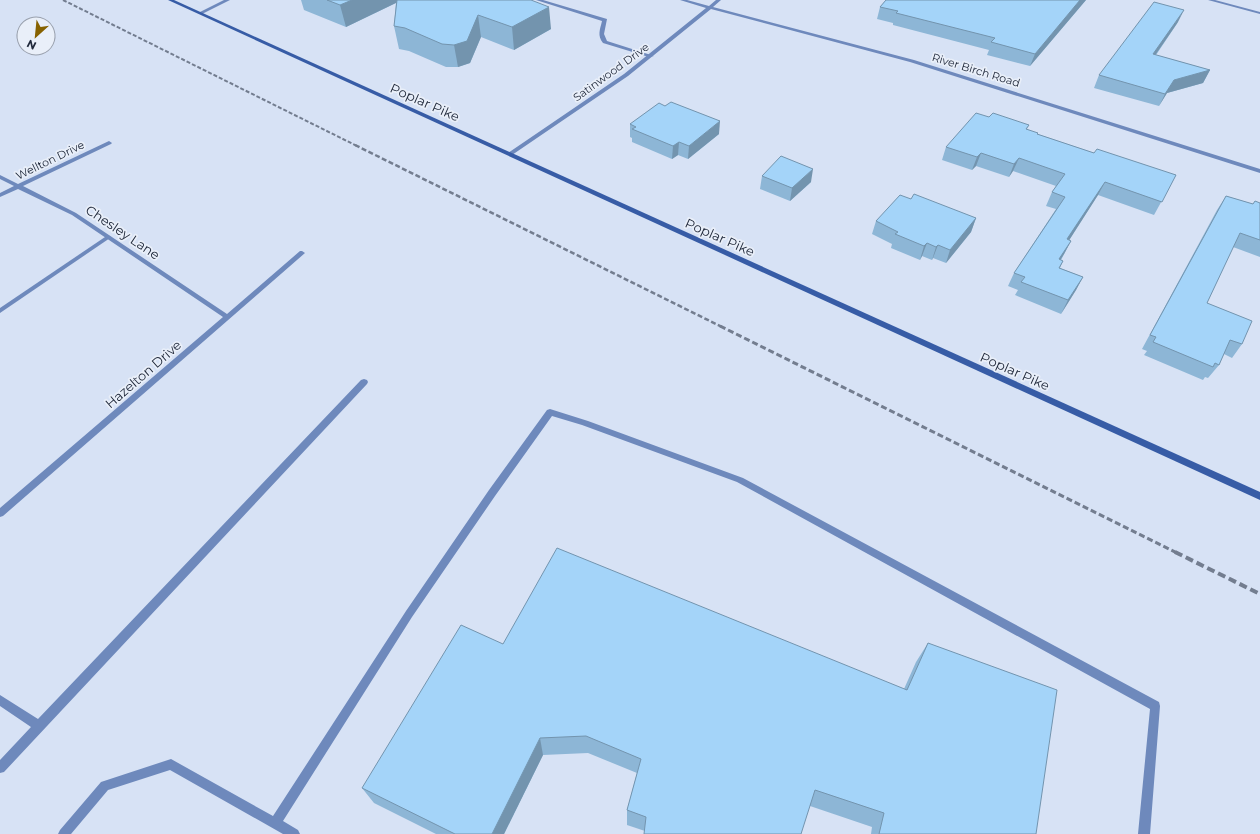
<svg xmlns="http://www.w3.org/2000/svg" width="1260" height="834" font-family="Montserrat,sans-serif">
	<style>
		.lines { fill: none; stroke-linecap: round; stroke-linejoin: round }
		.lane { fill: #6e89bc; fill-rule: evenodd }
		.street { fill: #6e89bc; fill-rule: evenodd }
		.secondary { fill: #375ca6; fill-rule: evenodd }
		.rail-far3 { stroke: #737d8f; stroke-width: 2; stroke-dasharray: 4 2; stroke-linecap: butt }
		.rail-far2 { stroke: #737d8f; stroke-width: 2.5; stroke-dasharray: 5 2.5; stroke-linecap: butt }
		.rail-far1 { stroke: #737d8f; stroke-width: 3; stroke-dasharray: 6 3; stroke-linecap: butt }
		.rail { stroke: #737d8f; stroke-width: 4; stroke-dasharray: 8 4; stroke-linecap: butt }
		.wall { fill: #8db6d6 }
		.shaded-wall { fill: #7394ae }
		.building { fill: #a4d4f9; stroke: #7394ae }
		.labels { text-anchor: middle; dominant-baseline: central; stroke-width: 3.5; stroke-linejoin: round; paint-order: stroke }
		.far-street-label { font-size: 11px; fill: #20293b; stroke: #e9eff9 }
		.street-label { font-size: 13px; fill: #20293b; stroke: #e9eff9 }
	</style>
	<rect width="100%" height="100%" fill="#d7e2f5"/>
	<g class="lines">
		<g class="lane">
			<polygon points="224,0 230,0 202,14 198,13"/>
			<path d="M536 0H543L607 19 604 34 607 41 654 56 649 57 603 43C597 35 600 30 602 21Z"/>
			<polygon points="108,235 111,237 110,238 0,313 0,308"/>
			<polygon points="364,379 367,380 368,382 367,384 4,772 0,773 0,760 31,727 0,706 0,695 38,719 361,380"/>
			<polygon points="550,409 588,421 743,478 1159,702 1160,706 1150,834 1138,834 1150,709 737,482 582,425 552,416 495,496 412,617 283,821 298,830 300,834 283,834 170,770 108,790 71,834 58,834 60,830 101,782 171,759 273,816 406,611 489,490 547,410"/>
		</g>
		<g class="street">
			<polygon points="680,0 687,0 709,6 716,0 721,0 713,7 914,60 1260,169 1260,173 910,62 711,9 628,76 512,155 508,155 508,153 624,74 706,8"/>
			<polygon points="1208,0 1215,0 1260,12 1260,14"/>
			<polygon points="109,141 112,143 111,144 23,186 76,213 227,314 300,251 302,251 305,253 3,516 0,517 0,508 223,317 72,215 18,189 0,197 0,193 14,186 0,179 0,175 18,184"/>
		</g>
		<polygon class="secondary" points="168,0 174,0 1260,492 1260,500"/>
		<polyline class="rail-far3" points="63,0 357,146"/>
		<polyline class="rail-far2" points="355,145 722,327"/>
		<polyline class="rail-far1" points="720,326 1177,553"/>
		<polyline class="rail" points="1175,552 1260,594"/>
	</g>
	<g class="wall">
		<polygon points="301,0 531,0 551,29 514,50 481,37 470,63 458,67 446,67 409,51 399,49 394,26 396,3 346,27 304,10"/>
		<polygon points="886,0 1086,0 1030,66 987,55 989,50 893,25 893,23 877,19 880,7"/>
		<polygon points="1178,22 1156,55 1210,70 1203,83 1167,93 1159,106 1094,88 1099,75"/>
		<polygon points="989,117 1029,125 1027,129 1037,134 1094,153 1176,175 1154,215 1098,195 1069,240 1071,241 1061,260 1063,261 1060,268 1083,277 1076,290 1061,314 1015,295 1018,290 1008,286 1014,273 1056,209 1046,206 1052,192 1056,186 1013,171 1009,177 976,166 972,170 942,160 946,147"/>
		<polygon points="630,124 719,134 688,159 678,155 672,159 632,142 632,138 630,137"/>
		<polygon points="762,176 811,182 790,201 760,189"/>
		<polygon points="1226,196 1253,204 1255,201 1260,203 1260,257 1233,247 1207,303 1242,344 1232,358 1224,354 1219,365 1208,378 1205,377 1203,380 1144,355 1147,351 1142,349 1217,210"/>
		<polygon points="911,199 976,218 971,232 946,263 933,258 932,260 922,256 920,260 891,248 892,244 872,234 876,221"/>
		<polygon points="928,643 1036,834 871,834 872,827 810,806 645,831 627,825 627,810 637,773 588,753 543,755 504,834 436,834 374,803 362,788 503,644 904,689 916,662"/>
	</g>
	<g class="shaded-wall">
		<polygon points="352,0 402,0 346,27 340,5"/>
		<polygon points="1080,0 1086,0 1030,66 1035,54"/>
		<polygon points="549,7 551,29 514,50 512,27"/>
		<polygon points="1184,10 1178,22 1147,67 1153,54"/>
		<polygon points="478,15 481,37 470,63 458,67 454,45"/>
		<polygon points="1210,70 1203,83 1167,93 1159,106 1165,94 1174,80"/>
		<polygon points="720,121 719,134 688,159 689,146"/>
		<polygon points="679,142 678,155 672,159 673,146"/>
		<polygon points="981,153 976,166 972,170 977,157"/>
		<polygon points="1019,158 1013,171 1009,177 1014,164"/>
		<polygon points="813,169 811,182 790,201 792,188"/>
		<polygon points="1105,182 1098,195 1061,253 1067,239"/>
		<polygon points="976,218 971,232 946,263 950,250"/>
		<polygon points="1071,241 1064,254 1052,273 1059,259"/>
		<polygon points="927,243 922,256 920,260 924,246"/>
		<polygon points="938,245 933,258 932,260 936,247"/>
		<polygon points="1083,277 1076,290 1061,314 1068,300"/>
		<polygon points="540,738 543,755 504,834 492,834"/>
	</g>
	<g class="building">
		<polygon points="327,0 352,0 340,5"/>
		<polygon points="397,0 531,0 549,7 512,27 478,15 467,41 454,45 442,44 405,28 394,26"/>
		<polygon points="886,0 1080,0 1035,54 991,42 995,38 896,13 898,11 880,7"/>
		<polygon points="1154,2 1184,10 1153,54 1210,70 1174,80 1165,94 1099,75"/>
		<polygon points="671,102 720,121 689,146 679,142 673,146 632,129 636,127 630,124 659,103 665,106"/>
		<polygon points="976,113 989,117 993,113 1029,125 1026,129 1038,133 1037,134 1094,153 1097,149 1176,175 1162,202 1105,182 1067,239 1071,241 1059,259 1063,261 1059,268 1083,277 1068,300 1021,282 1025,277 1014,273 1065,197 1052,192 1065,174 1019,158 1014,164 981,153 977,157 946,147"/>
		<polygon points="781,156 813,169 792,188 762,176"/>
		<polygon points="914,194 976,218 950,250 938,245 936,247 927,243 924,246 895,234 898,232 876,221 900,195 911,199"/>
		<polygon points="1226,196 1253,204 1255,201 1260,203 1260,240 1240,233 1207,303 1252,321 1242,344 1230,340 1219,365 1215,363 1213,367 1153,342 1156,337 1150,335"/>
		<polygon points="557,548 907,690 928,643 1057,690 1036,834 879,834 884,813 815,790 801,834 644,834 646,817 627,810 641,759 586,736 540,738 492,834 455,834 362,788 461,625 503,644"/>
	</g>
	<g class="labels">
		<g class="far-street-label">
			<text transform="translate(976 70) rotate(17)">River Birch Road</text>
			<text transform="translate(611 72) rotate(-36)">Satinwood Drive</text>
			<text transform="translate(50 160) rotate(-26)">Wellton Drive</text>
		</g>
		<g class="street-label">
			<text transform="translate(425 102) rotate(24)">Poplar Pike</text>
			<text transform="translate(123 232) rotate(34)">Chesley Lane</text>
			<text transform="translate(720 237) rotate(24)">Poplar Pike</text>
			<text transform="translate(1015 371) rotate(24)">Poplar Pike</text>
			<text transform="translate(143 374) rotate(-41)">Hazelton Drive</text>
		</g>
	</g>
	<g transform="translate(36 36) rotate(207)"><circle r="19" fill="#e9eff9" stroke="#99a0ad"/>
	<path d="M0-3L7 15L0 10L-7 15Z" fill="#876200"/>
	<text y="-6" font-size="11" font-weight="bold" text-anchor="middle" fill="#20293b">N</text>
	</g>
</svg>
